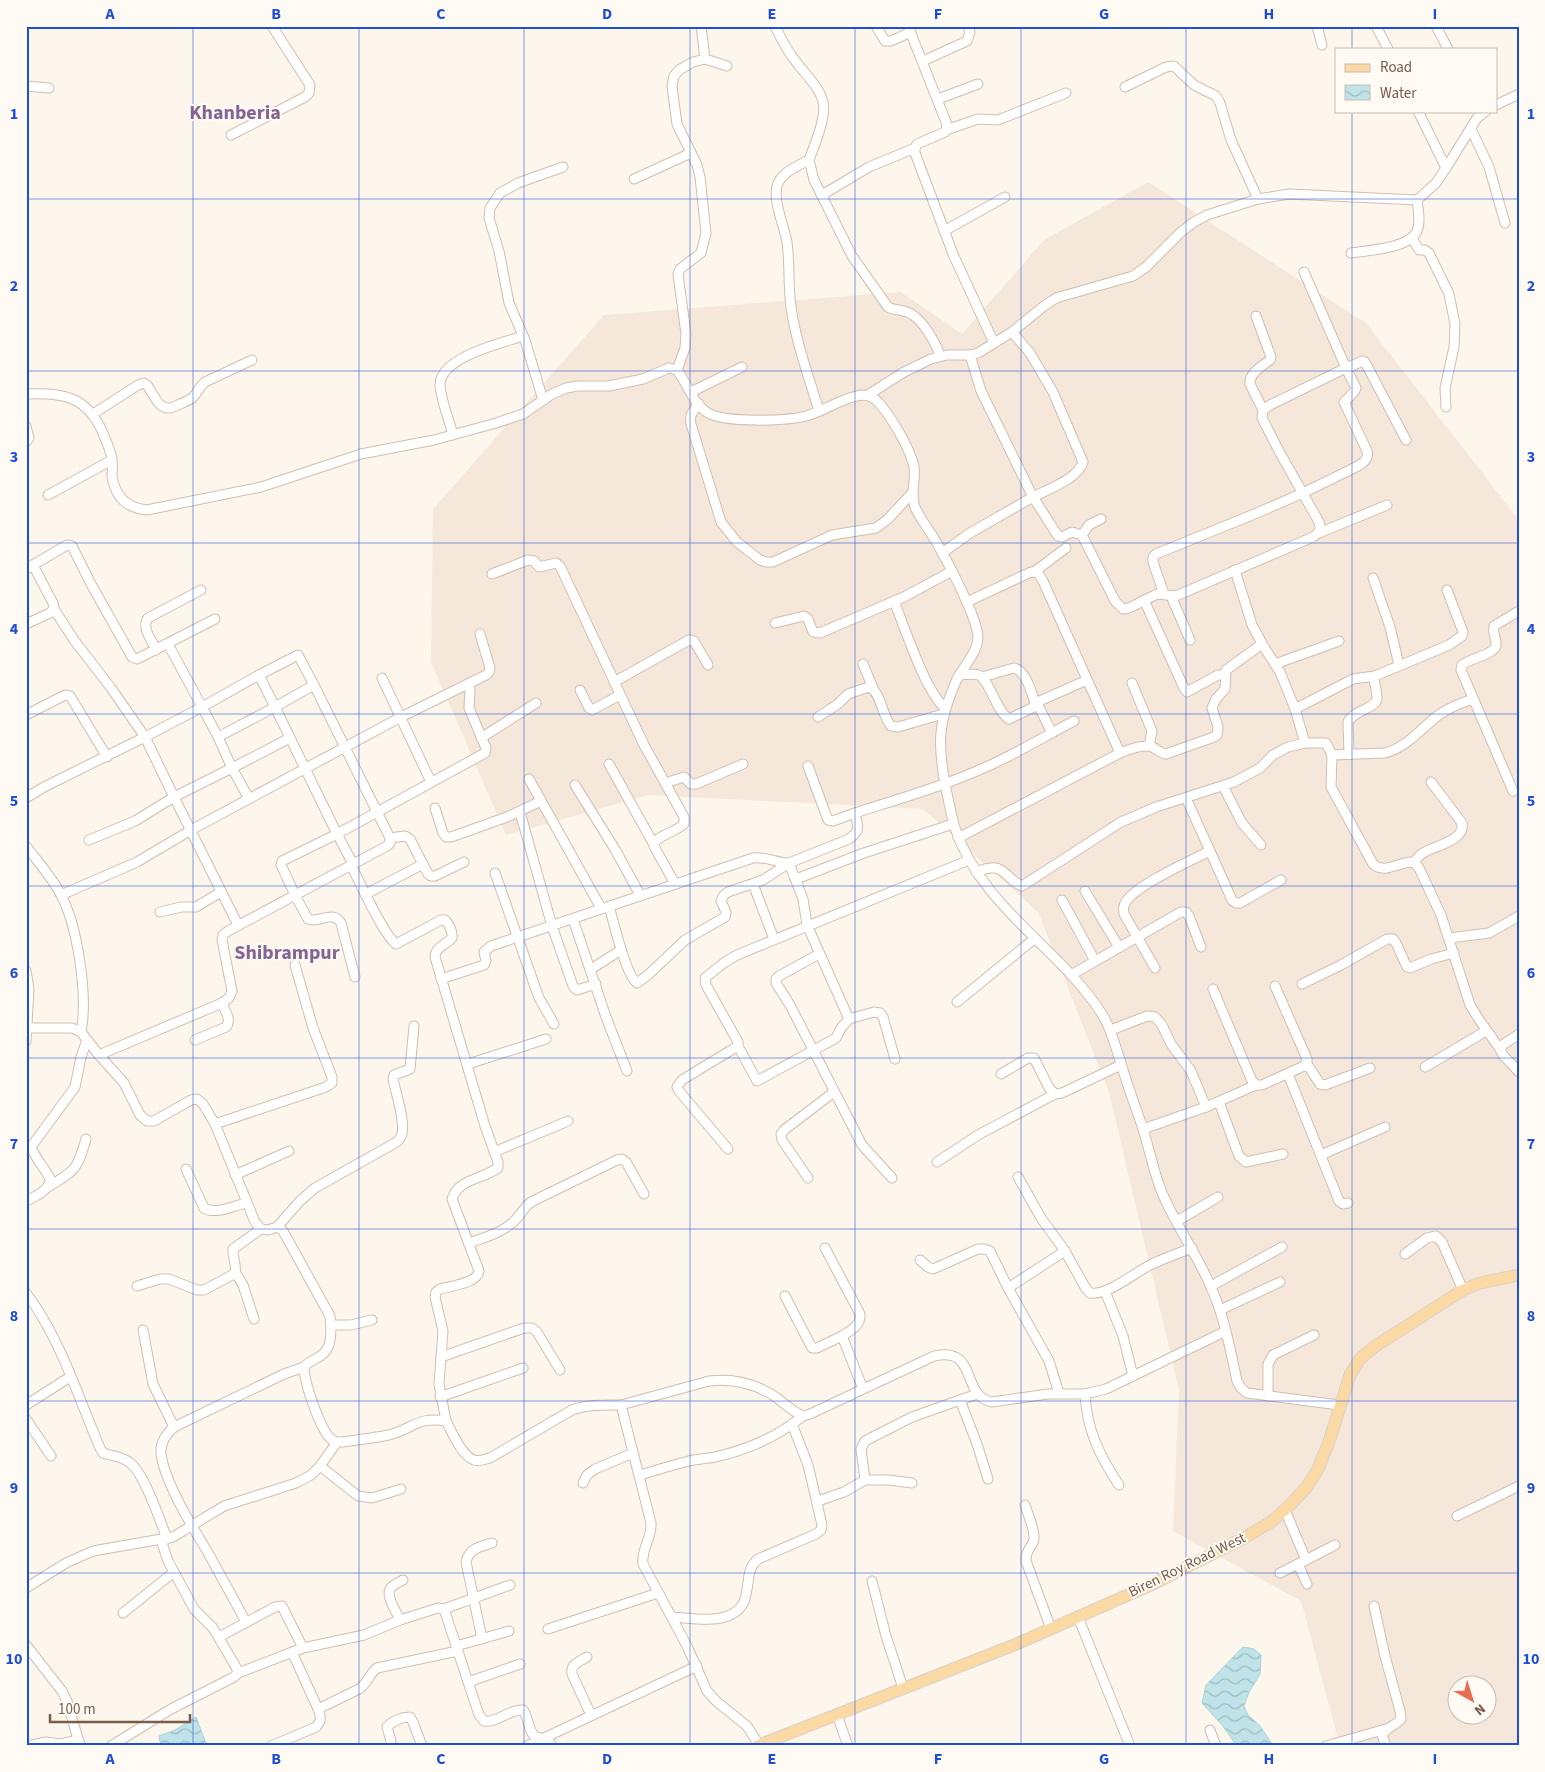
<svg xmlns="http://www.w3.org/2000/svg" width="1545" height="1772" font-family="'Source Sans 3',sans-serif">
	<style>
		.residential { fill: #f5e8da; fill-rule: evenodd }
		.water { fill: url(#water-waves); stroke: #a5d3da }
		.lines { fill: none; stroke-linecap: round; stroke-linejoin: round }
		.minor-casing { stroke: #d1beb0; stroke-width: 11 }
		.major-casing { stroke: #dad1cd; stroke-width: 13 }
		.minor { stroke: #fff; stroke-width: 9 }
		.major { stroke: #fbd9a5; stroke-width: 11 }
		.grid { fill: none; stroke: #1d4ed8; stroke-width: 1; stroke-opacity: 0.55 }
		.labels { text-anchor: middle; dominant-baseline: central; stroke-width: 4; stroke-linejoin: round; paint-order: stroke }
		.street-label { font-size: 15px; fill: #7a5c4d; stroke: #fffaf3 }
		.district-label { font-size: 20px; font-weight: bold; fill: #846695; stroke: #fffaf3 }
		.neatline { fill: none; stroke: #1d4ed8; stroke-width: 2 }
		.grid-label { font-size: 16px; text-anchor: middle; font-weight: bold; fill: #1d4ed8 }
	</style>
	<defs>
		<pattern id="water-waves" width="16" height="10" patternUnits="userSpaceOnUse" patternTransform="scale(1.25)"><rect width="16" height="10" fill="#bfe3e8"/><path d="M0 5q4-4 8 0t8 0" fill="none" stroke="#a0bbbe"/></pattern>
	</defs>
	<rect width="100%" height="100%" fill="#fdf6ec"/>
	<path class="residential" d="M1148 182 1366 323 1519 520V1746H1340L1301 1601 1173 1531 1179 1390 1109 1092 1038 912 923 809 649 795 506 835 431 662 433 509 604 315 901 292 962 334 1044 240ZM1458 1684H1488V1714H1458Z"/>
	<g class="water">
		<polygon points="1243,1647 1254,1649 1261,1655 1260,1674 1249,1692 1244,1706 1248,1715 1260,1726 1272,1744 1271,1746 1237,1746 1222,1725 1202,1703 1206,1685"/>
		<polygon points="196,1717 207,1746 161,1746 159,1736 175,1730"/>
	</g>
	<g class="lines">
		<defs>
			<g id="minor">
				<polyline points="701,26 705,59"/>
				<path d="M775 26C781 39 788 52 797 63 808 78 828 94 823 116 821 131 814 146 809 160L814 180 852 256 888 307C895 311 901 309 907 312 921 316 936 343 940 356"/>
				<polyline points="876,26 885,41 891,41 911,32"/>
				<polyline points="908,26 946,122 947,127 945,132 917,144 915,148 915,153 953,254 994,343"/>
				<polyline points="1317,26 1322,45"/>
				<polyline points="1376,26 1388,49"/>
				<polyline points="1436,26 1448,49"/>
				<polyline points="923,61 967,41 970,32 968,26"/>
				<polyline points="26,86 49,88"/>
				<polyline points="1125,87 1166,67 1174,66 1194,85 1216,96 1220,103 1231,140 1258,199"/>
				<polyline points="938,99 978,84"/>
				<polyline points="1496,105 1519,94"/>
				<polyline points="1418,111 1446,168"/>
				<polyline points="1471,129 1489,167 1505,223"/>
				<polyline points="946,130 978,119 997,120 1003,118 1066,93"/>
				<polyline points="231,135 305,97 309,93 310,85 272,26"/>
				<path d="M809 160C798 166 781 172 777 186 773 201 784 226 787 242 790 264 788 286 791 307 796 343 809 377 819 411"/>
				<polyline points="634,179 691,153"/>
				<polyline points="822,195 869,167 915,148"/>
				<polyline points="944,231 1005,197"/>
				<polyline points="1412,238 1419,250 1425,250 1429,253 1449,294 1455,324 1454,347 1445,388 1446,407"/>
				<path d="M1351 253C1369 250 1408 249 1417 231 1421 222 1418 209 1417 200"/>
				<path d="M1256 316 1271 357 1270 360C1262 366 1249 373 1250 384L1263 410"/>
				<path d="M970 355 981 391 1033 497C1048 489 1078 479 1083 462L1053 392 1030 353 1012 332"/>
				<polyline points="677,370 685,348 686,334 678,274 680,269 701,253 706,233 700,177 697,165 677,124 672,87 674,76 679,70 693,62 705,59 727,66"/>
				<polyline points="691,392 742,367"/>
				<path d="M26 394C62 392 86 396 102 431 106 441 111 450 112 460 113 465 112 471 112 476 115 497 127 508 147 510L261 487 361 454 434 440 496 423 523 414 552 394 566 388 578 386H609L643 379 669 368 677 370C687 383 693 404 708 413 725 423 787 421 806 416 825 411 843 397 862 395 870 395 874 398 879 403 892 418 910 448 914 467 916 481 910 494 915 507 921 521 932 533 939 547 951 568 962 590 971 612 974 620 978 629 978 638 977 653 964 666 957 679 938 722 937 743 946 789 949 802 951 815 955 828 982 908 1059 947 1102 1014 1112 1030 1115 1046 1121 1063 1127 1085 1135 1105 1142 1126 1149 1147 1153 1170 1161 1190 1174 1223 1196 1252 1210 1285 1224 1315 1230 1348 1237 1381L1241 1388 1247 1393 1339 1405"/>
				<polyline points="868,395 904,372 931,359 947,355 970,355 978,353 1012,332 1044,306 1056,298 1133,276 1146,267 1181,232 1194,222 1207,215 1258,199 1289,194 1417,200 1436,183 1446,168 1477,118 1486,111"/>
				<polyline points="543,400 525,340 509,303 499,251 489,218 490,208 500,193 518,183 563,167"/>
				<path d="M699 404C693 411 689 415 691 424L721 522 737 542 760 560 766 562H773L832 535 876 528 888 519 912 493"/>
				<path d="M93 414 138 385 144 383 147 385C156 398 160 415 178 405 182 403 188 401 192 398 197 394 199 387 205 382L252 360"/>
				<polyline points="26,426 29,438 26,442"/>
				<path d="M453 435C449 419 441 401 440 385 440 357 502 343 523 336"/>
				<polyline points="48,495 112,460"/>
				<polyline points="1319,533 1387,505"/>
				<polyline points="1082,535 1089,525 1101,519"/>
				<path d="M942 553 970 533 1033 497 1058 536 1062 537 1072 532 1082 535 1115 601 1123 609 1129 608 1157 594 1176 596 1313 537C1320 532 1321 530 1319 522L1280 453 1262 418 1263 410 1270 405 1346 368 1304 272"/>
				<polyline points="26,569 67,545 72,546 91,584 118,632 132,657 137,659 215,619"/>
				<polyline points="1235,570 1252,625 1264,647 1280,672 1295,709 1305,743"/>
				<polyline points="1034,572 1066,548"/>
				<path d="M492 574 528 560 534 561 539 567 556 563 560 566 644 745 684 817V824C675 832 662 834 653 843L655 848 675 884"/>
				<polyline points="1373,578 1390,627 1399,665"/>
				<path d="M1164 594 1153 562V557L1156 554 1257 513 1303 493 1360 465C1365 461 1369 458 1367 451L1344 402 1354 392 1356 388 1346 368 1363 361 1365 362 1406 440"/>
				<polyline points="1171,596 1190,640"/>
				<polyline points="1144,600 1184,688 1187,692 1218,675 1225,675"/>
				<path d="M894 601C905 628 925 691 945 708"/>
				<polyline points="967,602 1031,572 1038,573 1043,581 1120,753"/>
				<polyline points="54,609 74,640 111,688 145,737 174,797 232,768 218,737"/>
				<polyline points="775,623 804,616 808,619 813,632 820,633 904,597 952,571"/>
				<polyline points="26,624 50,613 54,609 53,603 33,565"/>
				<path d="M156 650C152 640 141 628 148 618L201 590"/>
				<polyline points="863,664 873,688"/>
				<polyline points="1275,664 1339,641"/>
				<polyline points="259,675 298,655 314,685"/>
				<path d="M959 675C965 675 974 673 979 675 990 681 996 711 1009 719L1036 706 1039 707 1052 733"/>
				<path d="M982 677 1014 668C1027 671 1032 695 1036 706"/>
				<polyline points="382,678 431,782"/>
				<polyline points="614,682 689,640 694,641 708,665"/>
				<polyline points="1132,683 1152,731 1149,746"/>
				<polyline points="580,690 589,708 592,710 620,695"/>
				<polyline points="1035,703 1087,680"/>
				<polyline points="1295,709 1353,679 1375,676"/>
				<polyline points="26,715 65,695 70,696 107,757"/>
				<path d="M818 717 838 704 848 694 869 687C881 691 882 716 891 726L898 727 943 714"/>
				<polyline points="481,738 536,703"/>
				<path d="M1349 754 1348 722C1354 710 1375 709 1377 699 1377 693 1375 685 1374 679L1375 676 1449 645 1462 636 1463 632 1447 590"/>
				<path d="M1332 755 1385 753C1408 747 1422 727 1440 714 1450 707 1461 703 1473 699"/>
				<polyline points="609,764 653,843"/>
				<polyline points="808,766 828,820 833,821 855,813"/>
				<polyline points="529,779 601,908"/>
				<polyline points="665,783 684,777 691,784 696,784 743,764"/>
				<polyline points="575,785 616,851 640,895"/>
				<polyline points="1223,786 1242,823 1261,845"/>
				<path d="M1513 791 1461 670 1462 665C1469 659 1494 654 1496 646 1497 639 1492 634 1494 626L1519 611"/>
				<polyline points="26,798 44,787 145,737 202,707 218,737 275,707 337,834 353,864"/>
				<polyline points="249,799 232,768 290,738"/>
				<polyline points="435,808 443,833 446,837 451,837 507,817 541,801"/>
				<polyline points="520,812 552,926 573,986 577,990 596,984"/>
				<polyline points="390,838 405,836 410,839 428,874 431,876 435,876 464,862"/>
				<path d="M958 838 1120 753C1128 750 1139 745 1148 746 1154 746 1159 753 1166 754L1214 737 1217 735 1218 727 1212 708 1216 699 1225 689 1226 670 1262 644"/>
				<polyline points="89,840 135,821 174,797 238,925"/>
				<path d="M26 846C38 862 51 876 60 893 78 926 88 996 81 1032"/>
				<polyline points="1210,851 1232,900 1236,903 1240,903 1281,880"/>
				<path d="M1414 862C1417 859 1419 855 1423 853 1433 846 1466 841 1462 823L1431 782"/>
				<path d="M351 865C360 883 383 934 396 944L441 920H445C449 924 453 932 452 938 446 945 435 947 435 957L485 1126 498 1162V1168C483 1179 458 1179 452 1199L479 1271C478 1283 451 1286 440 1289L436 1292 435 1297 443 1331 439 1384 446 1421"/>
				<path d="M976 872C981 870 987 868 992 868 1003 866 1012 883 1022 886L1121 822 1156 807 1234 782 1260 768 1273 755 1288 747 1305 743H1326L1332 755 1331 787 1373 864C1385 875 1399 861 1414 862L1419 868 1441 915 1470 1005 1478 1018 1500 1049"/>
				<polyline points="495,873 539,998 554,1024"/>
				<polyline points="796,879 864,853 953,824"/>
				<polyline points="753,884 774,939"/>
				<polyline points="1085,891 1119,947"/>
				<polyline points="366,894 423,864"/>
				<polyline points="61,895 137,862 191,830 401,717 486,675 489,672 490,668 480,634"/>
				<polyline points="1062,900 1095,961"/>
				<path d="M609 906C613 920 626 976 637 983L648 975 685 940 725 917 726 912 721 901 723 896 728 892 763 880 789 863 803 899 807 925 849 1019 841 1028 836 1038 757 1081 738 1046"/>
				<polyline points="160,912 181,907 196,907 221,892"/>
				<polyline points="573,919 606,1017 627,1071"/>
				<polyline points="1450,938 1489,933 1519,916"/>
				<polyline points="819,954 779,976 776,979 776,983 790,1005 862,1145 892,1178"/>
				<path d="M1155 968 1124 914C1124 912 1123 909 1124 906 1128 888 1192 860 1210 851L1186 798"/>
				<polyline points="591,969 621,950"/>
				<polyline points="26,971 29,989 26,1041"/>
				<polyline points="1071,975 1181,912 1186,912 1189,916 1201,947"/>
				<path d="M355 977 341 923C333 909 319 924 308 919L295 895 281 865 282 861 337 834 485 753 486 748 469 708 470 690 468 684"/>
				<path d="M441 979 484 965 486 961 484 952 491 946 753 858C766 856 776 863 789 863L849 839C861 830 858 827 855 813 899 799 944 786 986 767 1016 754 1045 736 1074 721"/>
				<polyline points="1302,984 1341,965 1387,939 1393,939 1396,943 1407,967 1410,968 1431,959 1454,953"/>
				<polyline points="1213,989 1252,1081 1256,1085 1262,1085 1304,1066 1307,1063 1307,1059 1275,986"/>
				<polyline points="957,1002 1034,939"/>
				<polyline points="849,1019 874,1012 880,1013 883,1017 895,1059"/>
				<path d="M28 1028H72L81 1032 99 1055 124 1083 140 1115 147 1121H154L191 1100 197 1099 203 1104 215 1124 255 1222 261 1229 268 1230 277 1227 283 1231 330 1316C331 1327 333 1346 323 1354 317 1359 309 1361 304 1367 304 1382 320 1429 331 1439 334 1442 338 1442 342 1442 358 1440 374 1438 389 1435 412 1429 419 1416 446 1421 452 1432 462 1456 474 1460 479 1462 485 1459 490 1458L572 1410C588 1404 604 1405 621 1405"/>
				<polyline points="1111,1030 1147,1016 1155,1017 1162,1025 1171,1044 1191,1071 1206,1107"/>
				<polyline points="1519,1034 1504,1044 1500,1049 1503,1055 1519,1072"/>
				<path d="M195 1040 226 1027C232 1020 225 1011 222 1003"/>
				<polyline points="99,1055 222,1003 229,998 232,991 222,940 223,935 228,931 387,846 390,843 390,838 314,685 275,707 259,675 202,707 168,644"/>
				<polyline points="468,1064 546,1039"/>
				<polyline points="1304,1066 1309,1067 1320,1084 1325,1085 1370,1068"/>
				<polyline points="1425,1067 1486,1031"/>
				<polyline points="1001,1074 1028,1058 1034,1058 1049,1088 1055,1094 1062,1093 1121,1065"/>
				<polyline points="1288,1074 1339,1201 1343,1204 1348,1203"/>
				<polyline points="1219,1102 1239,1156 1246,1162 1283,1154"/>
				<polyline points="215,1124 326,1087 332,1083 332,1077 313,1028 295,965"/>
				<polyline points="1143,1129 1206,1107 1256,1085"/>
				<polyline points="728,1149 679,1091 677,1087 682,1080 738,1046 738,1042 706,985 705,978 725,962 737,955 969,860"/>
				<polyline points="494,1152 568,1121"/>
				<polyline points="1321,1155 1385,1127"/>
				<polyline points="937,1162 978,1135 1055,1094"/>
				<path d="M186 1169 204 1208C216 1215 233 1206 246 1203"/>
				<polyline points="235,1175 289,1151"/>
				<path d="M1018 1177 1041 1218 1065 1251 1085 1287 1090 1293C1108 1296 1135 1272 1152 1264 1165 1258 1179 1253 1192 1248"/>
				<polyline points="808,1178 782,1140 781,1134 784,1130 834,1092"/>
				<path d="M48 1187C76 1170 77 1170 86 1139"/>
				<path d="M26 1201C36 1196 46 1192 51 1181 46 1169 36 1160 31 1147L75 1087 81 1057 87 1040"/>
				<polyline points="1177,1221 1218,1197"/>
				<path d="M277 1227 300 1201 315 1188 395 1143C398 1141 401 1139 402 1134 405 1119 396 1094 393 1079L394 1075 410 1069 414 1026"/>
				<path d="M469 1243C483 1238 501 1233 512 1223 520 1217 523 1208 531 1202L617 1160 622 1159 626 1162 644 1194"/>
				<path d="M825 1248 860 1314C861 1326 851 1330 842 1336"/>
				<polyline points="1405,1254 1427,1238 1436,1236 1442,1242 1463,1290"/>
				<polyline points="920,1260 928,1267 933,1269 978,1249 984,1249 990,1251 1008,1288"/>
				<polyline points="235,1272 243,1285 254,1319"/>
				<path d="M137 1286 160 1279H169L197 1290H204L232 1275 235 1272C237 1264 232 1257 233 1249L261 1229"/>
				<polyline points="1211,1286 1282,1247"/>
				<polyline points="1105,1291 1123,1336 1133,1376"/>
				<path d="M26 1293C60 1337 78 1397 100 1448L103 1453C112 1456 122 1456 129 1462 144 1472 160 1520 167 1539"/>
				<polyline points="785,1296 812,1348 817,1348 842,1336 863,1389"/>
				<polyline points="1220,1310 1280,1282"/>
				<polyline points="331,1325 351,1325 372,1320"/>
				<polyline points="143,1330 153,1384 174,1427"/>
				<polyline points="441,1357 524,1328 532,1328 537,1332 560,1370"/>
				<polyline points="1059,1393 1049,1361 1008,1288 1065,1251"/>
				<path d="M1085 1394C1087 1430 1099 1455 1119 1485"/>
				<polyline points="1268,1396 1268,1364 1273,1355 1314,1335"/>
				<polyline points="440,1397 523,1368"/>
				<polyline points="960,1400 977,1444 988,1479"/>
				<polyline points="26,1405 70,1377"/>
				<polyline points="26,1419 51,1456"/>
				<polyline points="320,1466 358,1496 372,1498 401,1489"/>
				<path d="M640 1475C654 1471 669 1466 685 1462 695 1459 705 1459 715 1457 747 1450 778 1436 803 1416"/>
				<polyline points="865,1480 889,1480 912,1483"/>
				<polyline points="583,1483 587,1475 595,1469 633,1453"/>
				<polyline points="818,1501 844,1492 865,1480 861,1449 865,1441 912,1417 977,1394"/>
				<path d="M1025 1505C1028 1515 1034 1527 1034 1537 1035 1546 1025 1548 1026 1561L1051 1629"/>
				<polyline points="1457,1516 1519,1486"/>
				<polyline points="1306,1560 1335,1545"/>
				<polyline points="1298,1564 1307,1584"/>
				<polyline points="1280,1573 1306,1560 1285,1510"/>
				<polyline points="872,1581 886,1636 903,1688"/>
				<polyline points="26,1588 66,1563 93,1551 173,1537 224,1506 296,1483 311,1475 320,1466 337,1442"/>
				<path d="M1374 1606 1385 1656 1400 1711 1401 1719C1395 1726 1387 1727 1382 1735L1386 1746"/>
				<polyline points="444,1609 510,1585"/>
				<polyline points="123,1613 174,1572"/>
				<path d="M672 1617C694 1618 731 1627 744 1602 746 1597 747 1589 748 1583 749 1573 750 1566 758 1559L816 1534 821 1530 822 1525 808 1465 792 1424"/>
				<polyline points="1078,1617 1130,1746"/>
				<path d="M400 1620C397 1613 386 1597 390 1589 392 1585 399 1582 403 1580"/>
				<path d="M246 1622C233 1598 220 1574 207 1551 192 1526 165 1483 161 1454 160 1443 166 1434 174 1427L284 1374 304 1367"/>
				<polyline points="548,1629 658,1593"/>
				<polyline points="219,1637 275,1607 282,1606 303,1648"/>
				<path d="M482 1639 466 1562C469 1548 480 1547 492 1543"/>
				<polyline points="26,1645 62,1691 67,1701 80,1746"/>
				<polyline points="456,1646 509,1631"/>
				<path d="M587 1657C579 1662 570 1664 572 1674L591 1715"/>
				<path d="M238 1673 303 1648 364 1635 400 1620 438 1608 444 1609 479 1715 484 1721C498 1723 509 1709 523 1710 529 1717 528 1733 536 1737 539 1738 544 1738 548 1740L552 1746"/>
				<polyline points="468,1682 520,1664"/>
				<path d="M318 1709 359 1689C368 1683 369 1674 377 1668L458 1651"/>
				<polyline points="837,1715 848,1746"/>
				<polyline points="1210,1730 1216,1746"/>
				<path d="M759 1745 747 1726 717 1702 707 1691 687 1646 643 1564C641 1549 652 1538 651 1523L621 1405 709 1381C733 1378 757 1384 777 1398 785 1404 793 1412 803 1416L810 1414 934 1356C979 1346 960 1396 992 1402L1048 1394H1085L1106 1389 1226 1331"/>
				<polyline points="27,1746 46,1742 60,1744 79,1740"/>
				<polyline points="111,1746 171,1709 234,1677 238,1673 236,1667 213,1628 194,1609 168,1561 161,1540"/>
				<path d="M271 1746 316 1727C322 1720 321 1717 318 1709L292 1652"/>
				<path d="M390 1746 391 1741 387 1727C392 1721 402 1717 410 1717L413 1722 422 1746"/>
				<polyline points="527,1746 697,1666"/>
				<polyline points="1326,1746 1386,1729"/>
			</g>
			<polyline id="major" points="757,1746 1014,1645 1153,1584 1244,1538 1271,1522 1290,1505 1306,1488 1318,1469 1330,1439 1350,1375 1360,1359 1374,1347 1463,1290 1480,1283 1519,1275"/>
		</defs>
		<use href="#minor" class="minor-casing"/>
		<use href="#major" class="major-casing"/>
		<use href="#minor" class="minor"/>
		<use href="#major" class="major"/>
	</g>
	<path class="grid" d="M193 26V1746M359 26V1746M524 26V1746M690 26V1746M855 26V1746M1021 26V1746M1186 26V1746M1352 26V49M1352 111V1746M26 199H1519M26 371H1519M26 543H1519M26 714H1519M26 886H1519M26 1058H1519M26 1229H1519M26 1401H1519M26 1573H1519"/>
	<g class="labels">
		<g class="street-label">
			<text transform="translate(1187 1565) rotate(-26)">Biren Roy Road West</text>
		</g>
		<g class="district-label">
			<text x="235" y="113">Khanberia</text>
			<text x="287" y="953">Shibrampur</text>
		</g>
	</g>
	<rect width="1545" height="1772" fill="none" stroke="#fffaf3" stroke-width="55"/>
	<rect x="1335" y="48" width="162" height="65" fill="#fffaf3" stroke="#cabbb1"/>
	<rect x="1345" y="64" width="25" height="8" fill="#fbd9a5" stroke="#cabbb1"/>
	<text x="1380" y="72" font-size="15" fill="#7a5c4d">Road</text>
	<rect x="1345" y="85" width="25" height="15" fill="url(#water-waves)" stroke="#cabbb1"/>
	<text x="1380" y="98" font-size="15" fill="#7a5c4d">Water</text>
	<g transform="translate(1472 1700) rotate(141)"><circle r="24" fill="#fffaf3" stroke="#cabbb1"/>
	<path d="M0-4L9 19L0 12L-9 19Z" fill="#e76f51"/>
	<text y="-8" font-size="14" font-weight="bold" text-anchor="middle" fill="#7a5c4d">N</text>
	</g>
	<path d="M50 1714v8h140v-8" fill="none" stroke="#7a5c4d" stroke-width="2.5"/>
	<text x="58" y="1714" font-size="15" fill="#7a5c4d" stroke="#fffaf3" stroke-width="4" paint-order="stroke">100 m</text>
	<rect x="28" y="28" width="1490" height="1716" class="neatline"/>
	<g class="grid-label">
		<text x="110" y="19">A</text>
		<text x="276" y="19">B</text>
		<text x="441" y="19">C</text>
		<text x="607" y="19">D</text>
		<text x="772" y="19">E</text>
		<text x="938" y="19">F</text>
		<text x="1104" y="19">G</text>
		<text x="1269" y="19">H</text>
		<text x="1435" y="19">I</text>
		<text x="14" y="119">1</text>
		<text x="1531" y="119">1</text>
		<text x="14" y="291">2</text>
		<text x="1531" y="291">2</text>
		<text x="14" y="462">3</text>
		<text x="1531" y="462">3</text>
		<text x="14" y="634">4</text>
		<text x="1531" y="634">4</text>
		<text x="14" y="806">5</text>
		<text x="1531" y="806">5</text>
		<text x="14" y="978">6</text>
		<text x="1531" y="978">6</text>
		<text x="14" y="1149">7</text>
		<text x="1531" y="1149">7</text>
		<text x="14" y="1321">8</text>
		<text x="1531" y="1321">8</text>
		<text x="14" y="1493">9</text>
		<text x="1531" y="1493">9</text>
		<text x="14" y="1664">10</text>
		<text x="1531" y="1664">10</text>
		<text x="110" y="1764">A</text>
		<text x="276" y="1764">B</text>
		<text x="441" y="1764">C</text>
		<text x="607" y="1764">D</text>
		<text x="772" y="1764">E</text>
		<text x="938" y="1764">F</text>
		<text x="1104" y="1764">G</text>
		<text x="1269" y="1764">H</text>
		<text x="1435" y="1764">I</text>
	</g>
</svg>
